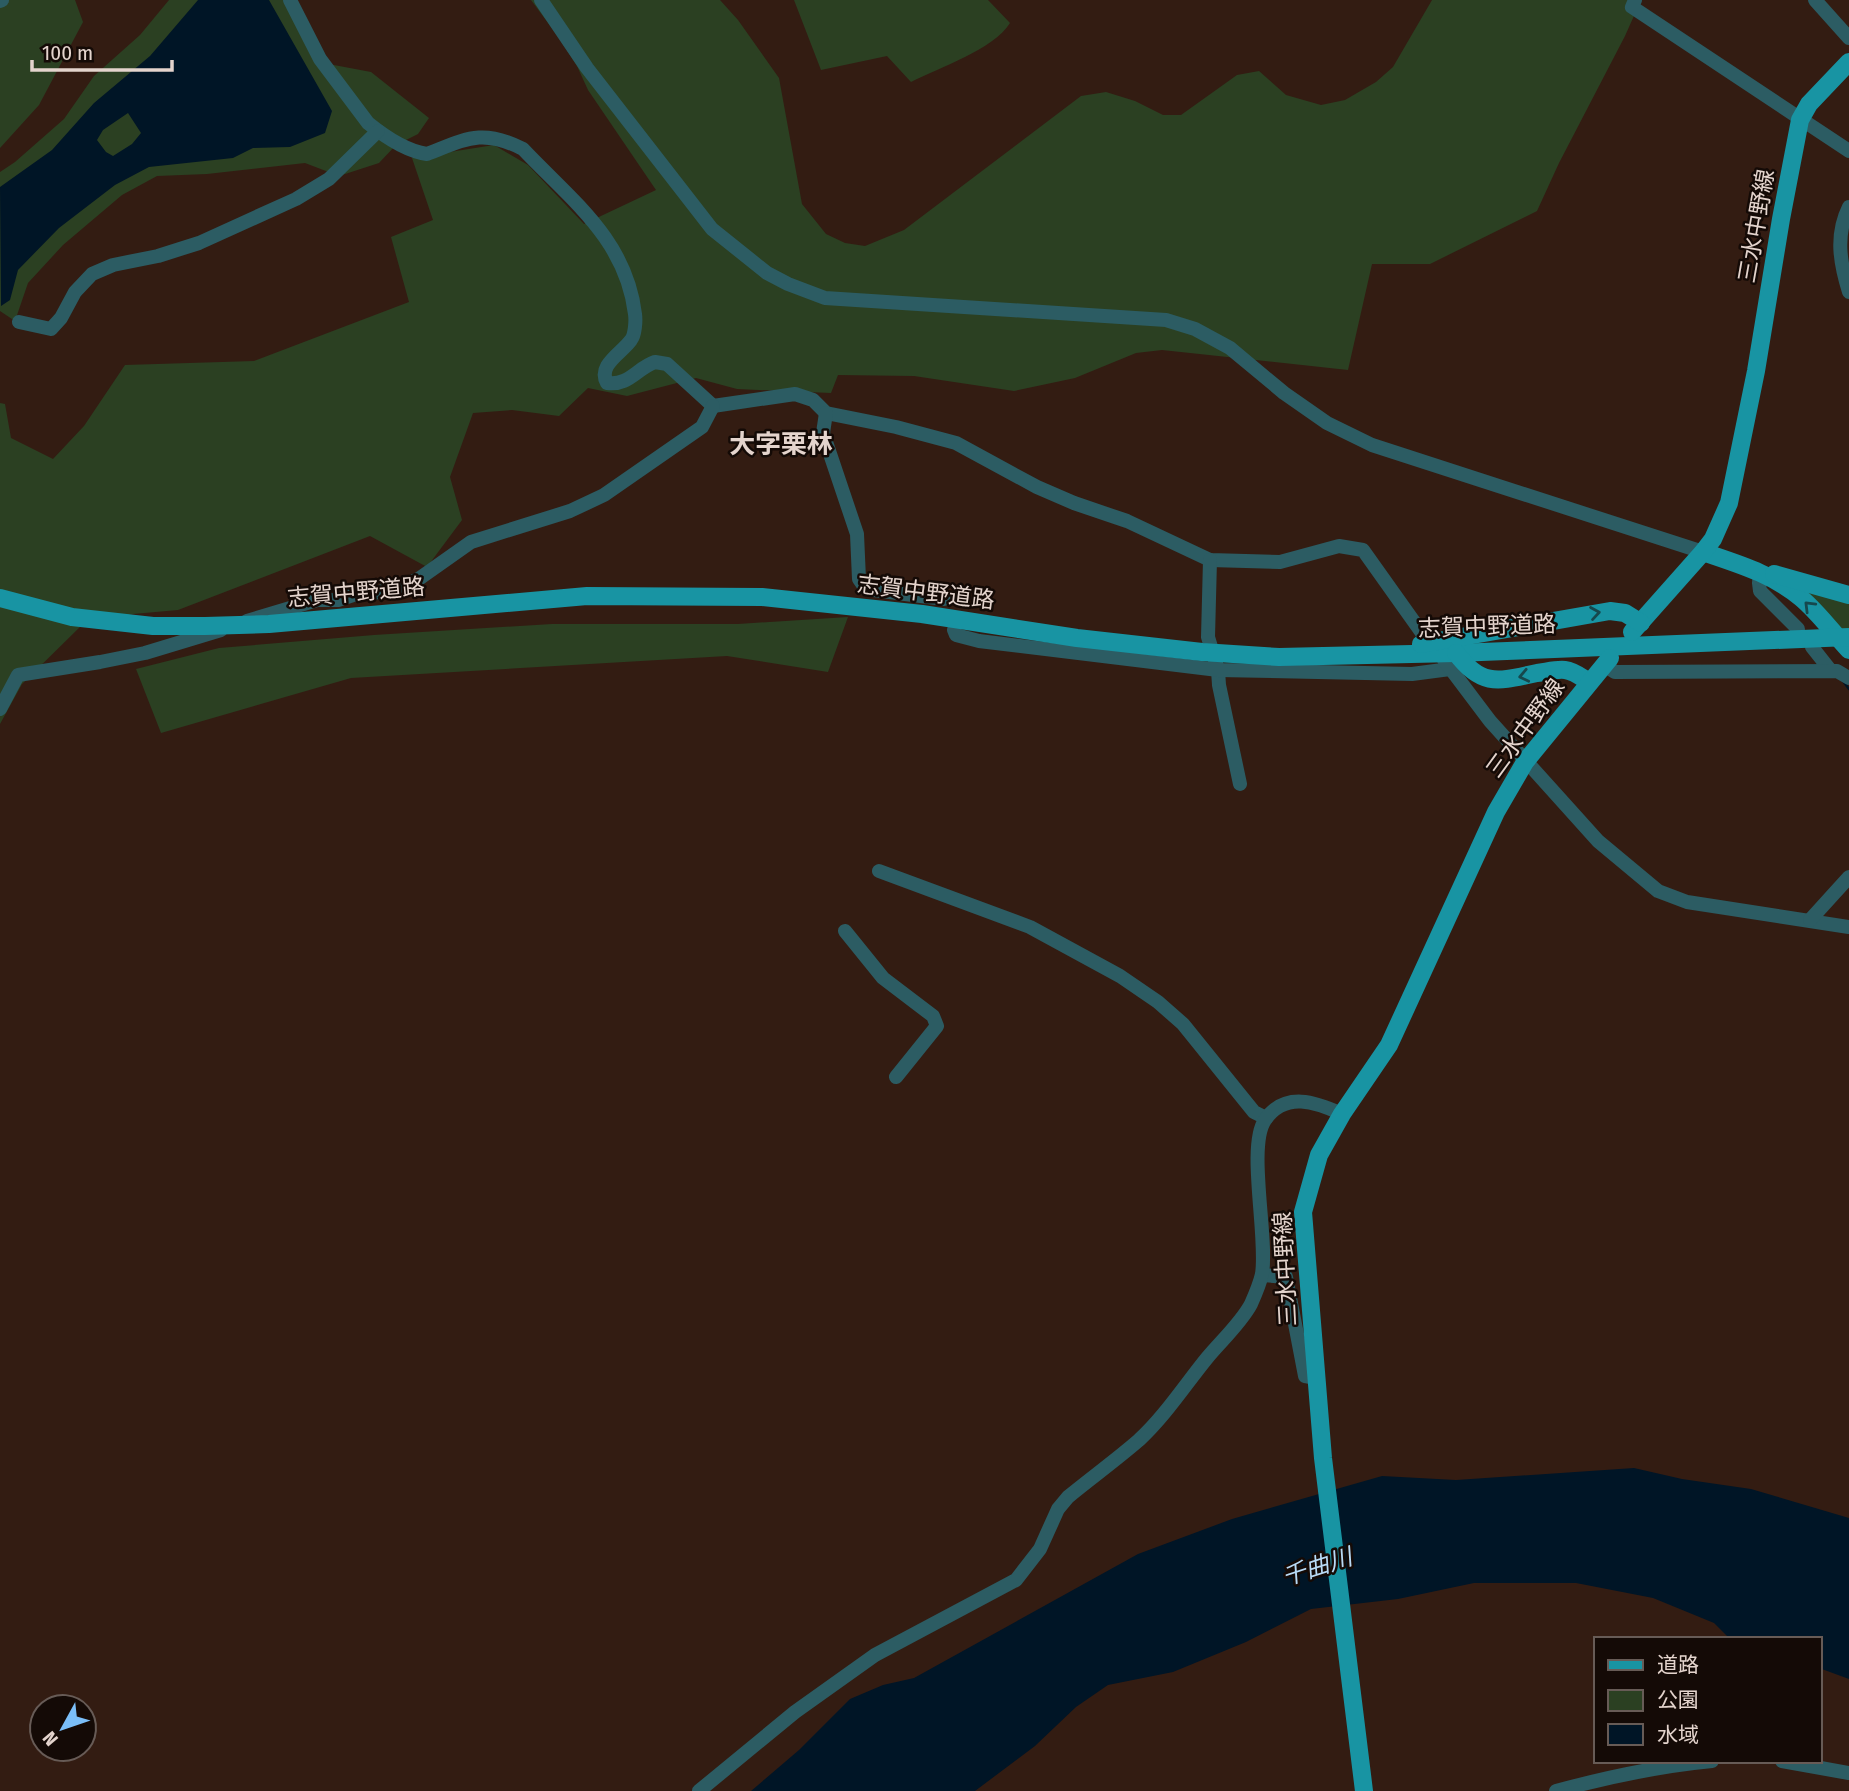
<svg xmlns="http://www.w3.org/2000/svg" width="1849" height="1791" font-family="'Fira Sans Condensed','Noto Sans JP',sans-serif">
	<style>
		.green { fill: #2b4022 }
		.water { fill: #001526; fill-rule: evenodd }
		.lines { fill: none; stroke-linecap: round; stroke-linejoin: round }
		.stream { stroke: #001526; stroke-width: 2.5 }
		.minor { stroke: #2c5c63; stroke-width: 14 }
		.major { stroke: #1894a3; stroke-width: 18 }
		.oneway { stroke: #16484d }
		.labels { text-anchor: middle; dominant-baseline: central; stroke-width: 5; stroke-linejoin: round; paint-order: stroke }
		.street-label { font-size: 23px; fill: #e4d4cd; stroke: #140a06 }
		.water-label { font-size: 24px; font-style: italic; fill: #b8daf6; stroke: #140a06 }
		.quarter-label { font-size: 26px; font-weight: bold; fill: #e4d4cd; stroke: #140a06 }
	</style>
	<rect width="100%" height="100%" fill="#331c12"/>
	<g class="green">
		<polygon points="0,0 75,0 83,22 39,105 0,148"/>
		<polygon points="169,0 287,0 318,62 371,72 429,118 418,134 396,145 379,163 339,176 305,163 207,174 157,176 122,195 63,245 28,283 15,321 0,311 0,172 15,162 64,119 94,76 140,35"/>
		<polygon points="531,0 720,0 738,20 779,78 802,204 826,234 845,243 865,246 904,230 1081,96 1106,92 1135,101 1163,115 1181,115 1237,75 1259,71 1286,95 1321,105 1345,100 1376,82 1393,67 1432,0 1641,0 1625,36 1559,163 1537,211 1430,264 1372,264 1348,370 1162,350 1136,353 1075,378 1014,391 914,376 838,375 831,393 737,389 696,378 627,396 588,388 559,416 512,410 473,413 450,477 462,520 427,567 370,536 178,610 133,614 82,625 22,684 0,724 0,403 5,404 11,438 53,459 84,426 125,365 254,361 409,302 391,237 433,220 412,158 494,145 528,165 584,224 656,190 588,90 577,66 557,35"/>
		<path d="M794 0H988L1010 23C994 49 939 68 911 82L887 56 821 70Z"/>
		<polygon points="1788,581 1849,603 1849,629 1838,630"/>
		<polygon points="848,617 828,672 727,656 351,678 161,733 136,669 219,648 374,635 552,624 738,624"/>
	</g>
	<g class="water">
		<path d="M198 0H269L332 111 325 133 290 147 253 148 233 158 149 167 115 185 59 228 18 270 10 300 1 306 0 187 52 150 94 103 150 56ZM128 113 141 133 132 144 113 156 106 152 97 140 103 130Z"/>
		<polygon points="1634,1468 1682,1479 1751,1489 1849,1518 1849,1679 1819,1668 1819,1639 1730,1639 1714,1623 1653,1598 1576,1583 1474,1583 1398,1599 1311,1609 1246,1642 1173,1672 1108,1685 1076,1707 1035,1746 975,1791 751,1791 799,1750 850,1699 883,1685 914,1678 1138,1554 1232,1519 1382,1476 1456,1480"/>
	</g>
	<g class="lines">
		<polyline class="stream" points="1843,681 1849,689"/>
		<g class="minor">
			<path d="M290 0 320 59 368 123C384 136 406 151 427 154 466 139 482 128 523 149 571 200 626 239 635 314 636 321 635 335 631 340 622 353 597 365 607 383 629 386 637 368 655 362L667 364 713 406 795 394 813 400 826 413 896 427 956 443 1037 487 1074 503 1127 521 1210 560 1280 562 1339 546 1363 550 1422 633"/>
			<polyline points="541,0 587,68 712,229 767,273 788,284 825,298 1166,320 1195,329 1230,348 1284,393 1327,423 1372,445 1703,552"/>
			<polyline points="1635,0 1632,7 1849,151"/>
			<polyline points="1815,0 1849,38"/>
			<polyline points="0,1 2,0"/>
			<path d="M1849 207C1835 235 1840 263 1849 292"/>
			<polyline points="19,322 51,329 61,318 75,292 92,274 113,265 158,256 199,243 296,199 329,179 378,131"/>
			<polyline points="826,413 823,433 857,534 859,579 866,589 944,599"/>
			<polyline points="1210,560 1208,637 1218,670 1219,685 1240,784"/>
			<polyline points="1760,572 1759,583 1760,591 1798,629"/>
			<polyline points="247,621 317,600 338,600 353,595 380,592 409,583 420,578 471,542 570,511 604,495 702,427 713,406"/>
			<polyline points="954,630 956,635 979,641 1218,670 1412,674 1450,669"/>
			<polyline points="1812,647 1831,671"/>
			<polyline points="1444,660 1490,721 1598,841 1658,891 1687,902 1849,927"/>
			<polyline points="1604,665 1615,672 1837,671 1849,678"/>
			<polyline points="0,709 18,675 100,662 145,653 221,630"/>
			<polyline points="879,871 1030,927 1120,976 1158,1002 1183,1024 1254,1112 1266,1118"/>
			<polyline points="1810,920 1849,877"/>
			<polyline points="845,931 883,978 933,1016 937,1026 896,1077"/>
			<polyline points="1262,1275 1286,1277 1305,1376 1316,1378"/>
			<polyline points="1782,1761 1849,1773"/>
			<path d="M699 1791 795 1712 875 1655 1016 1580 1040 1549 1058 1509 1068 1497C1091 1478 1116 1460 1139 1440 1165 1416 1185 1385 1207 1358 1221 1341 1241 1323 1251 1304 1255 1295 1260 1283 1262 1274 1268 1237 1247 1146 1265 1120 1285 1091 1316 1102 1342 1114"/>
			<path d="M1556 1791C1608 1777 1659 1766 1712 1761"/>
		</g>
		<g class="major">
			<path d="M1703 552C1738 564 1773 574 1801 598 1819 613 1833 633 1849 650"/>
			<polyline points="1774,574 1849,595"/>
			<polyline points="0,598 72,617 153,626 205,626 269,624 587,596 762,597 922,614 1077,638 1202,652 1279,657 1456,653 1849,637"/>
			<polyline points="1632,632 1703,552 1713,539 1729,503 1756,371 1781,219 1800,120 1809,104 1849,62"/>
			<polyline points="1421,644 1610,611 1625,613 1641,623"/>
			<path d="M1456 653C1482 688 1499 681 1537 673 1546 672 1556 669 1565 670 1574 671 1581 677 1589 682"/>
			<polyline points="1364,1791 1323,1458 1303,1212 1319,1155 1342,1114 1389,1045 1496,812 1525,762 1610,658"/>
		</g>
	</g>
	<defs><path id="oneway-chevron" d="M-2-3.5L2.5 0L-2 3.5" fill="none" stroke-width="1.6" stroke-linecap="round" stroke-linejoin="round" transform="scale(1.75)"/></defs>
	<g class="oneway">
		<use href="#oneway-chevron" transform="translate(1809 606) rotate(-135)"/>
		<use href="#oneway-chevron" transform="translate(1595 613) rotate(-9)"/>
		<use href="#oneway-chevron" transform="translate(1524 676) rotate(168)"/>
	</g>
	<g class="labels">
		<g class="street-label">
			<text transform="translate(1756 226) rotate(-80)">三水中野線</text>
			<text transform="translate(356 592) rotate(-5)">志賀中野道路</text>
			<text transform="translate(926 592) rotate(7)">志賀中野道路</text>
			<text transform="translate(1487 626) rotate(-2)">志賀中野道路</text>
			<text transform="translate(1525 728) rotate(-54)">三水中野線</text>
			<text transform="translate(1285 1269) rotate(-93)">三水中野線</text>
		</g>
		<g class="water-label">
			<text transform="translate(1317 1567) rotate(-18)">千曲川</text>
		</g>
		<g class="quarter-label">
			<text x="781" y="444">大字栗林</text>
		</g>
	</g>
	<rect x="1594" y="1637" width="228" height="126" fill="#140a06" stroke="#675b56" stroke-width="2"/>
	<rect x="1608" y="1660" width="35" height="10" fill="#1894a3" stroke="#675b56" stroke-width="2"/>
	<text x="1657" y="1672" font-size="21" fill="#e4d4cd">道路</text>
	<rect x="1608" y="1690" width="35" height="21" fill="#2b4022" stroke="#675b56" stroke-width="2"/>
	<text x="1657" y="1707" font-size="21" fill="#e4d4cd">公園</text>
	<rect x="1608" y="1724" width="35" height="21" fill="#001526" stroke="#675b56" stroke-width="2"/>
	<text x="1657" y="1742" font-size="21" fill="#e4d4cd">水域</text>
	<g transform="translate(63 1728) rotate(230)"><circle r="33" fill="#140a06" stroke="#675b56" stroke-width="2"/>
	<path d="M0-5L12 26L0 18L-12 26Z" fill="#7bbef8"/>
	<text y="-10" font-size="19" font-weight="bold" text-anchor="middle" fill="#e4d4cd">N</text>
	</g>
	<path d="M32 60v10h140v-10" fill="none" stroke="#e4d4cd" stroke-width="3.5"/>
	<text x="42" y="60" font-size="21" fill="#e4d4cd" stroke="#140a06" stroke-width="5" paint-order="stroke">100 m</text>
</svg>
